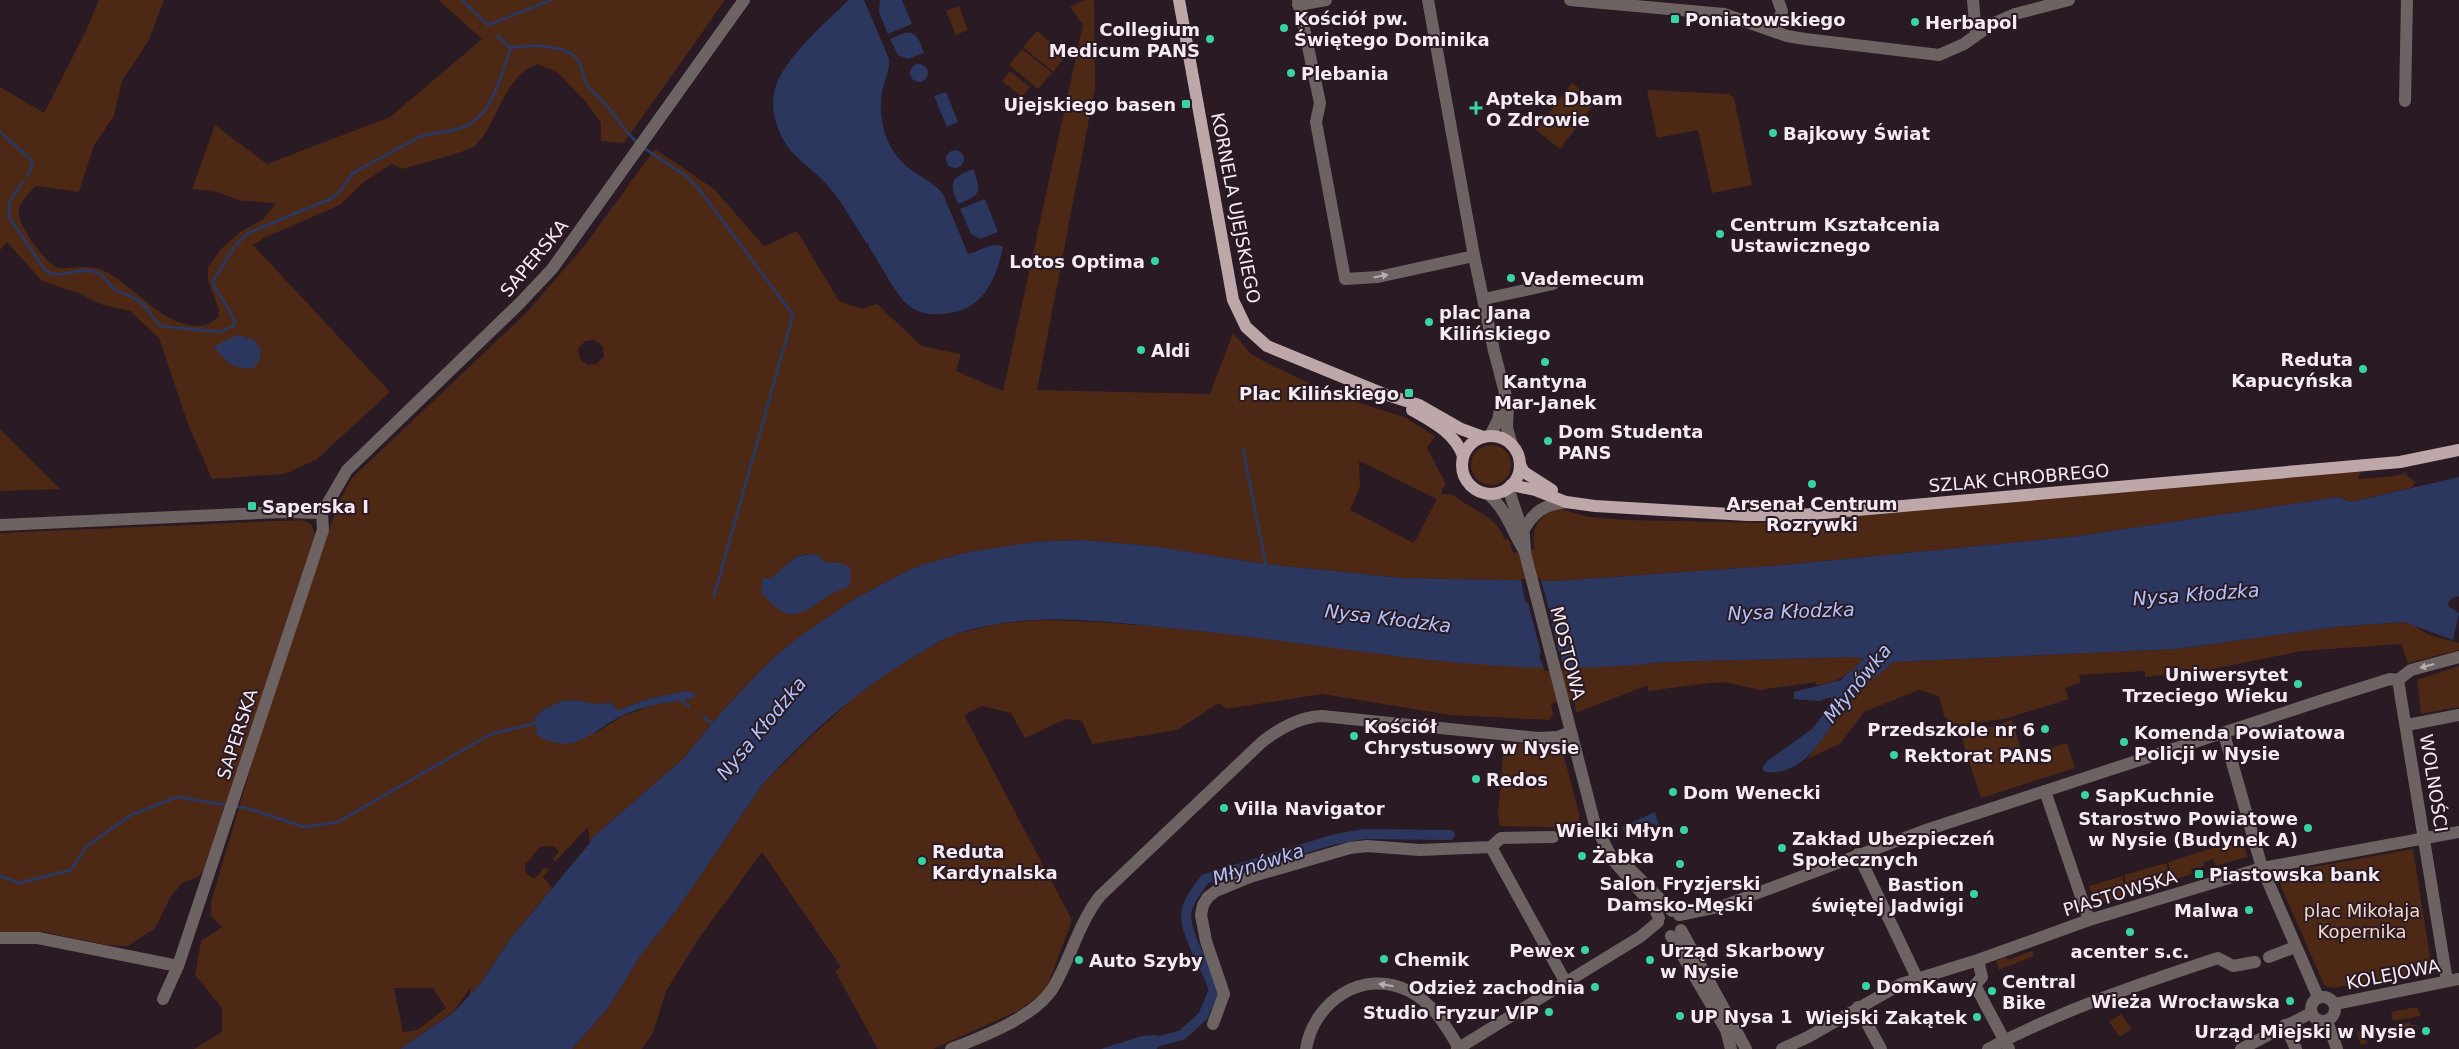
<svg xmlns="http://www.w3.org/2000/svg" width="2459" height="1049" font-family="'DejaVu Sans',sans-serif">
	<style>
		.green { fill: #4d2814; fill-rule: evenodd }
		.water { fill: #2c375f }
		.pier { fill: #291a24 }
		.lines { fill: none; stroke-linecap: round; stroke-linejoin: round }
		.stream { stroke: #2c375f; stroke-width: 3 }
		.canal { stroke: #2c375f; stroke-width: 10 }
		.minor { stroke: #6d6363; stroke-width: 12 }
		.major { stroke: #bda7a8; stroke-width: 12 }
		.oneway { fill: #b8aeb2 }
		.poi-dot { fill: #39d4a5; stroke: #291a24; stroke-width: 2 }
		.labels { text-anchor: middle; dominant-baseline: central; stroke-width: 4; stroke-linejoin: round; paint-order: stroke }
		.poi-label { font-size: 18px; font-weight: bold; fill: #f6ebf2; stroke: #291a24; text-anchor: start }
		.street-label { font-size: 18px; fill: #f6ebf2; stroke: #291a24 }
		.park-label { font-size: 18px; fill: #f5d6c7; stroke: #291a24 }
		.water-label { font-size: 19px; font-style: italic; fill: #b2c4fc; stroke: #291a24 }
	</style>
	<rect width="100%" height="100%" fill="#291a24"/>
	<g class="green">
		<path d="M99 0H164L149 40 122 81 114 116 94 145 79 192 36 186C29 193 17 204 19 215 21 228 44 262 57 267 68 271 85 263 102 270 135 284 165 332 205 325 210 324 215 319 218 317L219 310 208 280V267L222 248 240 232 263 219 276 203 242 201 214 191 192 189 215 125 267 164 390 117 482 39 438 0H725L624 143 601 141V123L586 102 558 73 538 64C504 75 499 121 476 145 469 152 414 165 402 169L392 164 365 181 340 205 266 237 253 245 390 392 316 460 284 474 212 479 188 424 159 338 130 311 103 305 78 293 42 281 7 242 0 250V87L44 113 85 33Z"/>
		<path d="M1085 0H1094L1095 88 1037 390 1210 394 1233 333 1251 354 1267 363 1337 396 1404 417 1435 436 1427 448 1446 484 1442 490V494L1454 495C1469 509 1499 517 1504 539L1509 540 1513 553 1535 549C1530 529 1538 517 1556 508L1590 517 1626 520 1774 523 2352 471 2361 472 2358 479 2394 476 2406 473 2407 476 2416 482 2413 485 2414 487 2351 502 2338 497 2071 537 1784 565 1556 581 1402 578 1265 564 1152 546 1082 540 1034 542 969 552 921 565 899 575 851 601 795 640 772 659 725 708 683 759 593 837 590 844 588 827 555 862 553 859 559 851 554 846 540 847 525 865 526 873 534 879 544 868 550 869 543 877 552 888 510 939 480 984 469 996 471 987 453 1012 400 1049H194L222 1032V1008L195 975 201 941 222 927 211 916V902L253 760 208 865 198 877 182 883 170 898 155 928 128 946 106 945 44 932H0V533L301 520 311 524 315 535 313 576 339 502 352 478 526 313 585 245 655 149 714 189 764 246 797 231 839 301 862 309 877 304 922 346 961 354 956 371 1003 391 1083 25 1070 7ZM594 340 603 346 604 356 597 364 588 365 580 359 578 349 585 341ZM1359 461 1437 499 1414 543 1350 510 1360 487ZM808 554 824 562 840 563 838 589 809 609 791 615 763 578H771L797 556ZM694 698 657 704 623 716 595 733 536 728 534 718 543 711 562 701 575 700 596 704 611 703 618 710 648 699ZM394 988H433L446 1008 417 1030 403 1032Z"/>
		<polygon points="959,6 968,30 956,35 946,11"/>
		<polygon points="1037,31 1067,55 1053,72 1023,47"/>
		<polygon points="1022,49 1052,73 1038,89 1009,65"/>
		<polygon points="1010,71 1030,87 1022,97 1002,81"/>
		<polygon points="1572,83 1596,101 1560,149 1536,130"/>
		<polygon points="1647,90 1729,94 1734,98 1752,185 1712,193 1698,130 1657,138"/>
		<polygon points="0,429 60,489 0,491"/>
		<circle cx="1491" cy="465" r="20"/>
		<path d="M1040 620C1152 622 1262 638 1372 652 1469 663 1566 674 1663 662L1855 657 1864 660C1847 675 1840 682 1817 685L1815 682 1760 690 1724 682 1710 683 1648 691V685L1576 713 1574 699 1551 703 1553 714 1549 720 1450 715 1322 694 1226 709 1219 703 1177 730 1092 744 1082 721 1066 719 1025 738 1011 713 982 706 964 715 1072 920 1046 990 1018 1011 933 1049H878L835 971 841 967 762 852 697 941 666 991 653 1033 642 1049H572L608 1008 641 955 676 911 763 784 804 743 861 691 894 668 949 636 995 624Z"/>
		<polygon points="2404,622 2417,625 2416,627 2429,635 2459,643 2459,650 2408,663 2401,644 2302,651 2213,669 2145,677 2145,671 2079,675 2081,682 2065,688 2069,699 2008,718 1957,726 1944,716 1939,696 1919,690 1864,712 1840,744 1807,759 1859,689 1891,662 2176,649 2335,627"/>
		<polygon points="2459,666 2459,707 2421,714 2417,680"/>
		<polygon points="2012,720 2023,756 2067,743 2075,768 1981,798 1961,736"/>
		<polygon points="1504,742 1553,746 1563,753 1579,813 1579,828 1500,826 1498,815"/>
		<polygon points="2246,838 2246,842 2244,843 2247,857 2216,866 2213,859 2204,862 2204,866 2191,869 2192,874 2173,880 2168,862"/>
		<polygon points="2413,849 2432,970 2333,988 2324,985 2277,877 2286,872"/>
		<polygon points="2166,863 2171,880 2129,893 2124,875"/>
		<polygon points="2122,876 2127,894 2097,904 2089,886"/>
		<polygon points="2032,951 2034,956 1999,970 1996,961 2006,957 2008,960"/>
		<polygon points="2417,1007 2421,1016 2393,1021 2391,1012"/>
		<polygon points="2121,1014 2132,1029 2120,1037 2109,1022"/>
		<polygon points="2410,1022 2411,1025 2420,1025 2366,1036 2367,1044 2361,1045 2356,1032 2381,1027 2382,1029"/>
	</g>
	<g class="water">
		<path d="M849 0H864L889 59C890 71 884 81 882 92 878 116 884 143 901 161 913 174 932 180 943 194L968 254C978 252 993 241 1003 247 995 284 981 313 939 314 927 315 916 312 907 304 894 292 879 262 869 247V243L867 244C856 227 846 209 834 193 823 179 809 168 796 156 778 139 767 107 777 83 788 55 827 21 849 0Z"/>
		<polygon points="880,0 902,0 912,24 888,34 879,12"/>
		<path d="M904 33C918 31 920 43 924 53L907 59 898 55 890 39Z"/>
		<circle cx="919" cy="73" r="9"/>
		<polygon points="946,92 958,122 947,127 934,96"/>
		<circle cx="955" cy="159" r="9"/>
		<path d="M973 169C982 192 981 195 958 204 949 182 950 178 973 169Z"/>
		<polygon points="985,199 998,232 980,239 971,234 960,209"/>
		<path d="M238 335 254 340 261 349 260 359 255 367C237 373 223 360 214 346Z"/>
		<path d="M2459 477V596L2452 598 2448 603 2449 607 2459 613 2453 640 2404 622 2335 627 2176 649 1892 662C1884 673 1869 680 1859 689 1830 717 1814 777 1765 772L1762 768 1767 761 1812 729 1832 703 1831 697 1819 701 1794 699V692L1841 680 1864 659 1855 657 1663 662C1499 683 1333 643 1170 628 1097 621 1021 610 951 636 939 640 928 649 917 655 859 688 808 735 763 784L676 911 641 955 608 1008 572 1049H400L454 1012 480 984 510 939 589 844 593 837 683 759 725 708 772 659 795 640 851 601 899 575 921 565 969 552 1034 542 1082 540 1152 546 1265 564 1402 578 1556 581 1784 565 2071 537 2338 497 2351 502Z"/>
		<path d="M817 554 824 562 840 563 850 567 851 582 847 588C826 590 803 625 781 611 773 607 767 598 761 592L763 578H771L797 556Z"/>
		<path d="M686 691 695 693 694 698C670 702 646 705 624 715 591 730 575 758 537 735L534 718 543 710 562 701 576 700 596 704 611 703 618 710 648 699Z"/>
		<polygon points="1655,812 1659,826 1650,823 1646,827 1646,831 1638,835 1632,834 1628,839 1622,827"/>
		<polygon points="1154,1035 1161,1037 1162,1045 1156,1049 1101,1049 1142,1036"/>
	</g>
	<polygon class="pier" points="1540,578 1546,597 1558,650 1561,655 1563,670 1545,671 1539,656 1541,653 1528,603 1525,601 1521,579"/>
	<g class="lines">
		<g class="stream">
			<polyline points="462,0 488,25"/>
			<polyline points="488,25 551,0"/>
			<polyline points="497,36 511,48"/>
			<polyline points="0,132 28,157 33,164 27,176"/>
			<polyline points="644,148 686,176 699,189 793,315 714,596"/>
			<path d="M23 182 9 202V217L45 270C60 281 75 267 92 271 104 273 107 284 116 290 123 294 134 296 140 302 148 308 153 318 160 326L220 332 233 326 235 320 214 286 213 281 234 247 248 233 332 198 340 191 353 173 419 137C432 132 447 133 461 128 494 117 499 77 511 48 527 44 570 44 579 62 583 70 583 79 588 86 594 93 601 99 607 106 618 119 625 133 639 144"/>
			<polyline points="1243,449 1266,566"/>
			<polyline points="679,699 689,706"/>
			<polyline points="704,717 715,725"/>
			<polyline points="234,806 250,809 304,827 338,822 491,734 536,723"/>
			<polyline points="0,876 19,883 71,870 87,846 131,815 177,797 227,805"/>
		</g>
		<path class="canal" d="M1130 1049 1182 1035 1203 1016 1214 990C1208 969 1181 930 1187 909 1190 897 1198 889 1205 879L1332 840 1364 834 1450 835"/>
		<g class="minor">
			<polyline points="1298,0 1320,103 1316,122 1345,279 1378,277 1474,256"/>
			<polyline points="1428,0 1474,256 1494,351 1508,404 1507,428 1512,445"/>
			<polyline points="1570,0 1724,14 1787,36 1805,39 1939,55 1964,44 1992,24 2015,14 2069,0"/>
			<polyline points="1973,0 1976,35"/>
			<polyline points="1298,5 1326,0"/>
			<polyline points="1775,32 1782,11 1778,0"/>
			<polyline points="2405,101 2407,0"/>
			<polyline points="1484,299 1553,284"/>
			<polyline points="1490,436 1498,420 1502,398"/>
			<polyline points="1508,488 1524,535 1525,553 1595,825 1613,860 1654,907 1659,918"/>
			<path d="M1488 494C1507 510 1512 532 1525 552"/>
			<polyline points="0,525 283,512 322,513"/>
			<path d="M1523 531C1534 511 1544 505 1566 502"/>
			<polyline points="2398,680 2447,981"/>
			<polyline points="2407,725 2459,715"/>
			<polyline points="2224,734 2262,868 2318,997"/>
			<polyline points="2045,791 2089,920"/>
			<polyline points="1491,847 1566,983"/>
			<polyline points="1858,854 1917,978"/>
			<polyline points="1626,865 1672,911"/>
			<polyline points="1679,915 1723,906 1923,831 2326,699 2390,679 2398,680 2411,670 2459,657"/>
			<polyline points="1681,930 1746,1049"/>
			<polyline points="1671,936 1726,1030 1731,1049"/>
			<polyline points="0,938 38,938 178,966"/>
			<polyline points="2269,957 2295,947"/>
			<polyline points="1978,960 1982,977 1975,985 2009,1049"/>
			<circle cx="2323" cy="1009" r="12"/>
			<polyline points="163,999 178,966 323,530 322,513 347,470 519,304 552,269 744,0"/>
			<polyline points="2335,1004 2459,979"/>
			<polyline points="1858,1007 1881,1049"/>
			<polyline points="2327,1021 2337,1049"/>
			<polyline points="1213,1024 1224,994 1206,941 1201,915 1203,905 1208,897 1216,891 1250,877 1350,848 1367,846 1420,850 1491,847 1501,838 1553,837"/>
			<polyline points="2285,1025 2296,1049"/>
			<path d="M951 1049C982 1037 1035 1017 1053 988 1071 958 1078 924 1100 896L1262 742C1280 728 1299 717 1322 716L1538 738 1558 737 1570 732"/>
			<path d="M1306 1049C1314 1001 1363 968 1409 991 1433 1003 1446 1026 1459 1048"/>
			<polyline points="1457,1049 1640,937 1658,922"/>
			<polyline points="1782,1049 1808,1037 1901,984 1978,960 2089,920 2262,868 2459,832"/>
			<path d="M1988 1049C2062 1010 2139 984 2218 958L2233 966 2255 962"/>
			<polyline points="2241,1049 2311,1013"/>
		</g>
		<g class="major">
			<polyline points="1179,0 1233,300 1246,327 1267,346 1384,394 1419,405 1461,429 1483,437"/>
			<path d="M1412 410C1433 422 1455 433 1463 456"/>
			<circle cx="1491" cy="465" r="29"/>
			<polyline points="1520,465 1524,472 1552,490"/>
			<polyline points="1511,485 1535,490 1566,502 1595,506 1747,515 1801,515 2400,462 2459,450"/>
		</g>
	</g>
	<defs><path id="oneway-solid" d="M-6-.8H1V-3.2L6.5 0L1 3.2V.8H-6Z" transform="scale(1.25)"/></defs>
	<g class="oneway">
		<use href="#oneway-solid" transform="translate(1381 276) rotate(-11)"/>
		<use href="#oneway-solid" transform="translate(2427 666) rotate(165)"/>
		<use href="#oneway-solid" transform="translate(1386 985) rotate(-171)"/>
	</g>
	<g class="poi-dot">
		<rect x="1670" y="14" width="10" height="10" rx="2.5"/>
		<circle cx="1915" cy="22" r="5"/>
		<circle cx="1284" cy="28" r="5"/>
		<circle cx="1210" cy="39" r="5"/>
		<circle cx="1291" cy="73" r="5"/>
		<rect x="1181" y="99" width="10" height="10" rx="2.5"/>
		<path d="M1473.5 100.5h5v5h5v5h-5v5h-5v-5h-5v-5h5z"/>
		<circle cx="1773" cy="133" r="5"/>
		<circle cx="1720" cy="234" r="5"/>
		<circle cx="1155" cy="261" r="5"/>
		<circle cx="1511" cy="278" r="5"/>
		<circle cx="1429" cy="322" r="5"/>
		<circle cx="1141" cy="350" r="5"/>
		<circle cx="1545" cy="362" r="5"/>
		<circle cx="2363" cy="369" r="5"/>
		<rect x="1404" y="388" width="10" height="10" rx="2.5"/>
		<circle cx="1548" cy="441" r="5"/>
		<circle cx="1812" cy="484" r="5"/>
		<rect x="247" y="501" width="10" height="10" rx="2.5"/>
		<circle cx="2298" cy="684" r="5"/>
		<circle cx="2045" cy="729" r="5"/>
		<circle cx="1354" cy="736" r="5"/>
		<circle cx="2124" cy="742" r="5"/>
		<circle cx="1894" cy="755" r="5"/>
		<circle cx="1476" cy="779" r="5"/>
		<circle cx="1673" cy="792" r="5"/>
		<circle cx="2085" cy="795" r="5"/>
		<circle cx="1224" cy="808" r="5"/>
		<circle cx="2308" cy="828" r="5"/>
		<circle cx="1684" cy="830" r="5"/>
		<circle cx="1782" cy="848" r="5"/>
		<circle cx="1582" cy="856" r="5"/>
		<circle cx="922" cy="861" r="5"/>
		<circle cx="1680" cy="864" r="5"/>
		<rect x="2194" y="869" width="10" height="10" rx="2.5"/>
		<circle cx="1974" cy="894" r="5"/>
		<circle cx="2249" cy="910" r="5"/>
		<circle cx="2130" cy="932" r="5"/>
		<circle cx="1585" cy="950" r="5"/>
		<circle cx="1384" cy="959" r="5"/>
		<circle cx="1079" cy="960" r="5"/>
		<circle cx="1650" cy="960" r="5"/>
		<circle cx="1866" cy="986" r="5"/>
		<circle cx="1595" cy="987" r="5"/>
		<circle cx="1992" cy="991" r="5"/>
		<circle cx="2290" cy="1001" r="5"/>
		<circle cx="1549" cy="1012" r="5"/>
		<circle cx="1680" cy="1016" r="5"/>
		<circle cx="1977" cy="1017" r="5"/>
		<circle cx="2426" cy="1031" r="5"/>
	</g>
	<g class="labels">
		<g class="poi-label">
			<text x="1294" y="18">Kościół pw.<tspan x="1294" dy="21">Świętego Dominika</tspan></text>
			<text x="1685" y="19">Poniatowskiego</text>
			<text x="1925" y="22">Herbapol</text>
			<text x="1200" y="29" text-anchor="end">Collegium<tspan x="1200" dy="21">Medicum PANS</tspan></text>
			<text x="1301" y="73">Plebania</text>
			<text x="1486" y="98">Apteka Dbam<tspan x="1486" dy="21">O Zdrowie</tspan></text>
			<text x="1176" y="104" text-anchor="end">Ujejskiego basen</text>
			<text x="1783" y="133">Bajkowy Świat</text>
			<text x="1730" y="224">Centrum Kształcenia<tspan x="1730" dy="21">Ustawicznego</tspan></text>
			<text x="1145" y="261" text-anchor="end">Lotos Optima</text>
			<text x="1521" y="278">Vademecum</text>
			<text x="1439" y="312">plac Jana<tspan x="1439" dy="21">Kilińskiego</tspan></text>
			<text x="1151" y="350">Aldi</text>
			<text x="2353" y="359" text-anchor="end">Reduta<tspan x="2353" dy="21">Kapucyńska</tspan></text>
			<text x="1545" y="381" text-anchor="middle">Kantyna<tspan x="1545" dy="21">Mar-Janek</tspan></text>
			<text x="1399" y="393" text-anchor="end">Plac Kilińskiego</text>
			<text x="1558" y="431">Dom Studenta<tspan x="1558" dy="21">PANS</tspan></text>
			<text x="1812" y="503" text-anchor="middle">Arsenał Centrum<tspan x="1812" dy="21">Rozrywki</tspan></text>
			<text x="262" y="506">Saperska I</text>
			<text x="2288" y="674" text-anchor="end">Uniwersytet<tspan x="2288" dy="21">Trzeciego Wieku</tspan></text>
			<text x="1364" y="726">Kościół<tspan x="1364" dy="21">Chrystusowy w Nysie</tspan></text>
			<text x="2035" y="729" text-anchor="end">Przedszkole nr 6</text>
			<text x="2134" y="732">Komenda Powiatowa<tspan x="2134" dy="21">Policji w Nysie</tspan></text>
			<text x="1904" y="755">Rektorat PANS</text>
			<text x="1486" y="779">Redos</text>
			<text x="1683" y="792">Dom Wenecki</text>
			<text x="2095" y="795">SapKuchnie</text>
			<text x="1234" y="808">Villa Navigator</text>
			<text x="2298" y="818" text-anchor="end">Starostwo Powiatowe<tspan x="2298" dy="21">w Nysie (Budynek A)</tspan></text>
			<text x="1674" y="830" text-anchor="end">Wielki Młyn</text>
			<text x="1792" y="838">Zakład Ubezpieczeń<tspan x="1792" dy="21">Społecznych</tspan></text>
			<text x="932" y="851">Reduta<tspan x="932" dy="21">Kardynalska</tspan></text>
			<text x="1592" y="856">Żabka</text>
			<text x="2209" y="874">Piastowska bank</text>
			<text x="1680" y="883" text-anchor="middle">Salon Fryzjerski<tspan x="1680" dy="21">Damsko-Męski</tspan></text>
			<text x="1964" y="884" text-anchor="end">Bastion<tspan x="1964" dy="21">świętej Jadwigi</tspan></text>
			<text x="2239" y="910" text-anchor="end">Malwa</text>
			<text x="1575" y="950" text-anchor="end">Pewex</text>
			<text x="1660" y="950">Urząd Skarbowy<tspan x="1660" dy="21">w Nysie</tspan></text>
			<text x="2130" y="951" text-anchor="middle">acenter s.c.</text>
			<text x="1394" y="959">Chemik</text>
			<text x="1089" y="960">Auto Szyby</text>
			<text x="2002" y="981">Central<tspan x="2002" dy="21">Bike</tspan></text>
			<text x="1876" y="986">DomKawy</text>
			<text x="1585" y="987" text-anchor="end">Odzież zachodnia</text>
			<text x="2280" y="1001" text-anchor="end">Wieża Wrocławska</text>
			<text x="1539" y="1012" text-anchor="end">Studio Fryzur VIP</text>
			<text x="1690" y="1016">UP Nysa 1</text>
			<text x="1967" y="1017" text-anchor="end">Wiejski Zakątek</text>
			<text x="2416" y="1031" text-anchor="end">Urząd Miejski w Nysie</text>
		</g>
		<g class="street-label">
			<text transform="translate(1236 208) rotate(79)">KORNELA UJEJSKIEGO</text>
			<text transform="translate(534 258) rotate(-50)">SAPERSKA</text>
			<text transform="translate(2019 478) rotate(-5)">SZLAK CHROBREGO</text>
			<text transform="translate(1568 653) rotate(76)">MOSTOWA</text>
			<text transform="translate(237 734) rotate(-72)">SAPERSKA</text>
			<text transform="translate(2434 783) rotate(81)">WOLNOŚCI</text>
			<text transform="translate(2120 893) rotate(-17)">PIASTOWSKA</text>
			<text transform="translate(2393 974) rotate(-11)">KOLEJOWA</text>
		</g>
		<g class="park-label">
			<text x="2362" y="910">plac Mikołaja<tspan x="2362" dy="21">Kopernika</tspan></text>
		</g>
		<g class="water-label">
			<text transform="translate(2196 594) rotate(-4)">Nysa Kłodzka</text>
			<text transform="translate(1791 611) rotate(-2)">Nysa Kłodzka</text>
			<text transform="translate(1388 618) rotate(7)">Nysa Kłodzka</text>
			<text transform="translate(1857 683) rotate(-51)">Młynówka</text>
			<text transform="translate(761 728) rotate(-50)">Nysa Kłodzka</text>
			<text transform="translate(1258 864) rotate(-18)">Młynówka</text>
		</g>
	</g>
</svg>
